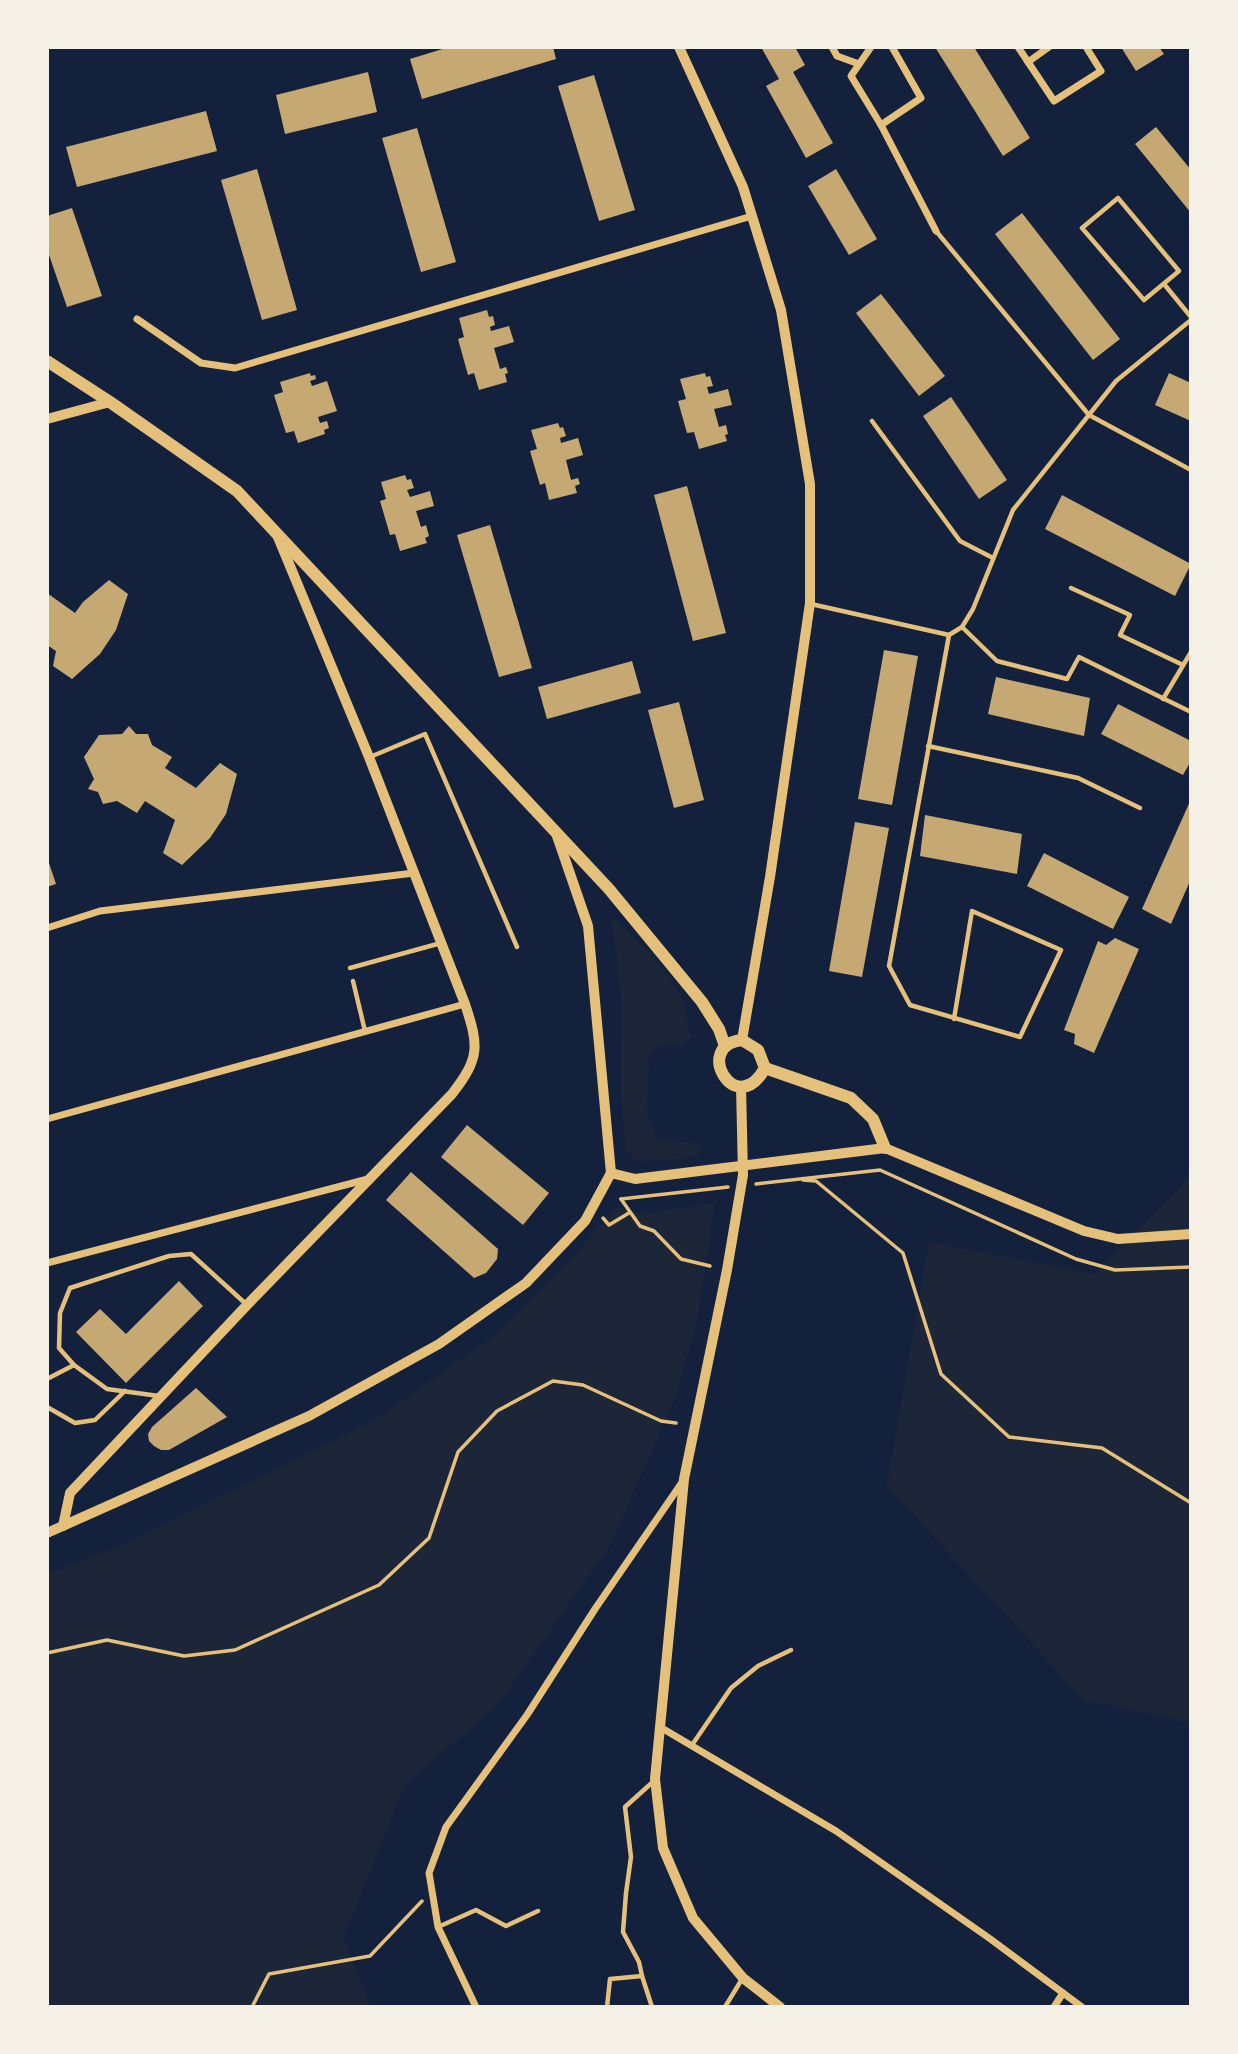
<svg xmlns="http://www.w3.org/2000/svg" width="1238" height="2054" font-family="'Archivo Narrow',sans-serif">
	<style>
		.green { fill: #1d2539 }
		.building { fill: #c6a872 }
		.lines { fill: none; stroke-linecap: round; stroke-linejoin: round }
		.path { stroke: #e5c07b; stroke-width: 3.5 }
		.service { stroke: #e5c07b; stroke-width: 4.5 }
		.minor { stroke: #e5c07b; stroke-width: 7 }
		.tertiary { stroke: #e5c07b; stroke-width: 10 }
		.secondary { stroke: #e5c07b; stroke-width: 12 }
	</style>
	<rect width="100%" height="100%" fill="#14213d"/>
	<g class="green">
		<path d="M612 918C630 928 673 977 680 996 686 1009 688 1025 691 1038L679 1045 657 1046 649 1054 647 1116 658 1140 701 1143 699 1155 672 1160 636 1161 626 1149 623 1122 621 1090 622 1004Z"/>
		<polygon points="1191,1175 1191,1723 1084,1700 887,1486 929,1242 1094,1274"/>
		<polygon points="715,1203 696,1324 677,1393 610,1545 497,1706 405,1784 343,1938 371,2007 47,2007 47,1574 125,1544 375,1420 495,1335 571,1259 616,1207 641,1214"/>
	</g>
	<g class="building">
		<polygon points="449,47 553,47 556,59 422,99 410,59"/>
		<polygon points="761,47 795,47 805,65 793,72 833,143 806,158 766,86 779,79"/>
		<polygon points="935,47 974,47 1030,138 1003,156"/>
		<polygon points="1121,47 1159,47 1164,54 1136,71"/>
		<polygon points="368,72 377,112 285,134 276,95"/>
		<polygon points="594,75 635,210 599,221 558,86"/>
		<polygon points="206,111 217,151 77,187 66,147"/>
		<polygon points="1156,127 1191,170 1191,213 1135,144"/>
		<polygon points="417,128 456,262 421,272 382,138"/>
		<polygon points="257,169 297,310 262,320 221,180"/>
		<polygon points="836,169 877,239 849,255 808,186"/>
		<polygon points="72,208 102,296 67,307 47,249 47,216"/>
		<polygon points="1022,213 1120,339 1093,360 995,234"/>
		<polygon points="881,294 945,376 919,396 856,313"/>
		<polygon points="487,310 489,317 493,316 495,325 490,327 491,331 509,326 514,342 494,348 500,369 506,367 508,373 505,374 507,382 479,390 474,373 468,375 458,339 464,337 459,318"/>
		<polygon points="310,373 311,376 315,375 316,379 310,381 312,386 327,381 337,411 318,417 320,423 327,421 329,428 324,430 325,434 298,443 294,431 286,433 274,395 283,392 280,382"/>
		<polygon points="705,373 706,377 710,376 713,386 707,387 709,394 728,389 732,405 714,409 719,427 726,425 728,434 725,435 727,441 699,449 694,432 687,433 678,401 686,399 680,379"/>
		<polygon points="1169,373 1191,383 1191,421 1155,405"/>
		<polygon points="951,397 1007,480 979,499 923,416"/>
		<polygon points="558,423 560,428 563,427 566,436 560,438 561,443 578,438 583,455 566,460 571,480 578,478 580,484 575,486 577,493 549,500 545,483 540,485 530,451 537,449 531,430"/>
		<polygon points="405,475 407,480 411,479 414,488 407,490 410,497 430,491 434,506 416,511 421,527 426,525 429,536 425,538 427,543 400,551 395,534 390,535 380,501 386,499 381,482"/>
		<polygon points="687,486 726,633 693,641 654,495"/>
		<polygon points="1062,495 1191,564 1175,596 1045,529"/>
		<polygon points="490,525 532,668 499,677 457,535"/>
		<polygon points="109,580 128,594 116,630 100,654 72,679 53,666 56,651 47,645 47,593 75,613 83,602"/>
		<polygon points="884,650 918,656 892,805 858,799"/>
		<polygon points="632,661 641,693 547,719 538,687"/>
		<polygon points="996,677 1090,698 1084,736 988,714"/>
		<polygon points="679,702 704,800 674,808 648,710"/>
		<polygon points="1118,704 1191,741 1191,761 1183,775 1101,734"/>
		<polygon points="129,726 136,734 148,734 152,745 172,757 165,768 196,788 220,763 237,774 226,814 210,838 182,865 163,853 175,820 145,801 137,813 117,801 103,804 98,792 88,789 94,779 84,757 99,735 122,734"/>
		<polygon points="1191,799 1191,879 1171,924 1142,909"/>
		<polygon points="925,815 1022,834 1017,874 920,856"/>
		<polygon points="855,822 889,828 862,977 829,971"/>
		<polygon points="1044,853 1129,897 1113,929 1027,886"/>
		<polygon points="47,857 56,884 47,887"/>
		<polygon points="1115,938 1139,949 1094,1053 1074,1044 1075,1034 1064,1030 1098,941 1106,945"/>
		<polygon points="467,1125 549,1193 523,1225 441,1157"/>
		<polygon points="411,1172 498,1249 497,1259 486,1273 474,1278 386,1200"/>
		<polygon points="179,1281 203,1306 126,1383 76,1332 100,1309 126,1334"/>
		<polygon points="196,1388 227,1417 169,1450 161,1450 154,1446 149,1441 148,1434 152,1427"/>
	</g>
	<g class="lines">
		<g class="path">
			<polyline points="803,1180 816,1181 903,1253 941,1374 1009,1437 1102,1448 1191,1503"/>
			<polyline points="756,1184 880,1170 1076,1259 1115,1270 1191,1267"/>
			<polyline points="621,1199 728,1187"/>
			<polyline points="621,1199 640,1226 654,1231 681,1259 710,1266"/>
			<polyline points="603,1218 609,1225 629,1213"/>
			<polyline points="47,1653 107,1640 184,1656 235,1650 379,1585 429,1538 458,1452 497,1411 553,1381 583,1385 661,1421 676,1423"/>
			<polyline points="252,2007 269,1974 370,1956 422,1901"/>
		</g>
		<g class="service">
			<polygon points="1118,198 1179,271 1144,300 1082,228"/>
			<polyline points="936,231 1089,415 1191,470"/>
			<polyline points="1164,284 1191,317"/>
			<polyline points="872,421 960,541 993,558"/>
			<polyline points="1071,588 1130,615 1120,635 1183,665"/>
			<polyline points="811,604 949,635 962,627 973,609 1013,510 1116,381 1191,320"/>
			<polyline points="962,627 997,661 1067,679 1079,657 1191,712"/>
			<polyline points="949,635 889,966 910,1005 1020,1037 1061,950 972,911 954,1019"/>
			<polyline points="1163,699 1191,652"/>
			<polyline points="928,746 1078,778 1140,808"/>
			<polyline points="370,757 425,734 517,947"/>
			<polyline points="350,968 441,943"/>
			<polyline points="353,981 365,1031"/>
			<polyline points="47,1379 74,1365"/>
			<polyline points="159,1396 107,1389 74,1365 59,1348 60,1313 70,1288 169,1256 191,1254 246,1304"/>
			<polyline points="47,1407 75,1423 95,1420 125,1391"/>
			<polyline points="692,1745 731,1688 758,1666 791,1650"/>
			<polyline points="438,1927 476,1910 506,1926 538,1911"/>
			<polyline points="607,2007 610,1979 642,1976"/>
			<polyline points="652,2007 642,1976 639,1962 623,1932 626,1893 631,1857 625,1807 655,1780"/>
			<polyline points="725,2007 742,1979"/>
		</g>
		<g class="minor">
			<polyline points="832,47 837,56 859,64"/>
			<polyline points="871,47 851,76 881,125"/>
			<polyline points="892,47 921,98 881,125 936,231"/>
			<polyline points="1018,47 1054,101 1101,71 1086,47"/>
			<polyline points="1028,62 1049,47"/>
			<polyline points="137,319 201,363 235,368 752,216"/>
			<polyline points="47,928 100,911 414,873"/>
			<polyline points="47,1119 465,1004"/>
			<polyline points="47,1263 368,1179"/>
			<polyline points="660,1727 836,1831 989,1938 1082,2007"/>
			<polyline points="476,2007 438,1927 429,1873 446,1827 527,1715 595,1609 683,1481"/>
			<polyline points="1054,2007 1063,1993"/>
		</g>
		<g class="tertiary">
			<polyline points="679,47 743,187 781,310 810,484 810,603 770,877 742,1040"/>
			<polyline points="47,419 110,402"/>
			<polyline points="556,833 588,926 611,1173"/>
			<polyline points="741,1086 743,1175 727,1270 684,1479 655,1779 663,1848 693,1918 743,1978 780,2007"/>
			<polyline points="611,1173 635,1179 885,1148 1084,1231 1118,1239 1191,1234"/>
			<path d="M63 1526 70 1493 247 1305 452 1094C480 1058 479 1046 465 1004L369 757 278 537"/>
			<polyline points="47,1533 309,1416 439,1344 526,1283 585,1221 611,1173"/>
		</g>
		<g class="secondary">
			<polyline points="47,361 110,402 237,491 609,889 702,1002 719,1029 725,1046"/>
			<path d="M742 1040 758 1050 765 1068C736 1121 692 1045 742 1040Z"/>
			<polyline points="765,1068 851,1098 873,1119 885,1148"/>
		</g>
	</g>
	<rect width="1238" height="2054" fill="none" stroke="#f6f1e7" stroke-width="98"/>
</svg>
